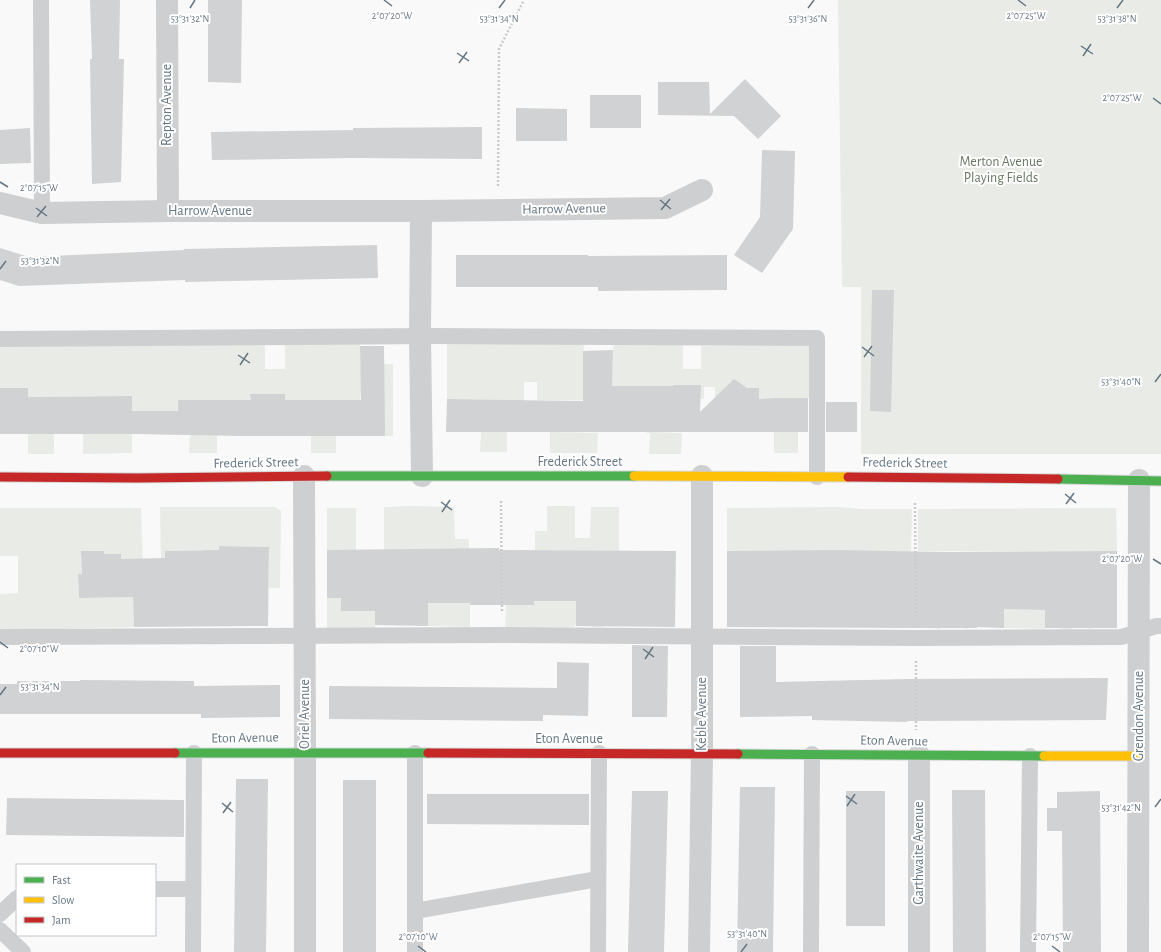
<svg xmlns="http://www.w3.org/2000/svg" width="1161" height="952" font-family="'Alegreya Sans',sans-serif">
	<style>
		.green { fill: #e8ebe6; fill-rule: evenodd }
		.building { fill: #d0d2d3 }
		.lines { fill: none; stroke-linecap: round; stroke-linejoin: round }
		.fast-casing { stroke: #d5d6d7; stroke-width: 11 }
		.slow-casing { stroke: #d5d6d7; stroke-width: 11 }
		.jam-casing { stroke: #d5d6d7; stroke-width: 11 }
		.path { stroke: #cbcccd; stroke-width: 2.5; stroke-dasharray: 2 2; stroke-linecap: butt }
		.lane { stroke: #cecfd0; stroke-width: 16 }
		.street { stroke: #cecfd0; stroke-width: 22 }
		.fast { stroke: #4caf50; stroke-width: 9 }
		.slow { stroke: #ffc107; stroke-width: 9 }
		.jam { stroke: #c62828; stroke-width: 9 }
		.ticks { fill: none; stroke: #657683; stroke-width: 1.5 }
		.labels { text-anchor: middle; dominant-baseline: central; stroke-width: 4; stroke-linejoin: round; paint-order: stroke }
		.street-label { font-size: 14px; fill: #657683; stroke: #fff }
		.park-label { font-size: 14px; fill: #687a64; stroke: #fff }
		.ticks-label { font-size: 10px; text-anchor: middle; fill: #657683; stroke: #fff; stroke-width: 4; stroke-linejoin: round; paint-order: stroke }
	</style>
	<rect width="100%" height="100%" fill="#f9f9f9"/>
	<g class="green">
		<polygon points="838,0 1161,0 1161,454 861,454 861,287 842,287"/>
		<polygon points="265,343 265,369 285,369 285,343 360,344 360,365 393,364 393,436 385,436 373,390 361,390 360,400 264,400 264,394 251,394 251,400 178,400 177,435 156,434 156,411 141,434 132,434 132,453 83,454 83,434 132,434 132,396 28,397 0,388 0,344"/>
		<polygon points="681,343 683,346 683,369 701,369 701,346 809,345 810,398 774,398 759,399 759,389 715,399 715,387 704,387 704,399 682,399 682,385 673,385 673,399 653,399 652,432 682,433 681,454 649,454 650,433 647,433 647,400 537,400 537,382 524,382 524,432 520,432 520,410 509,410 509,400 447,399 447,344 584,344 583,371 598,374 612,373 613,348 615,344"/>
		<polygon points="481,432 507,432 507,452 480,452"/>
		<polygon points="550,432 598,433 597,453 550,453"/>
		<rect x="774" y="432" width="24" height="21"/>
		<rect x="28" y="434" width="26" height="20"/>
		<polygon points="190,435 217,435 217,453 189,453"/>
		<rect x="311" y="436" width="25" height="17"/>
		<polygon points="410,506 454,507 455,539 469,539 469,549 384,550 384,507"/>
		<polygon points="547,506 575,506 575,538 590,538 591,507 619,507 619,551 535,550 535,531 547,531"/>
		<polygon points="160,507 275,507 281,511 280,588 269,588 269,547 219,546 219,587 205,550 166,551 165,558 161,559"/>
		<polygon points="838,507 862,509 912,509 911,551 727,551 727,508"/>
		<path d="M0 508H141L144 595H133L134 627 0 630V594L18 593V556H0ZM81 551H104V555L121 554 122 573 126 597 79 598 78 574H82Z"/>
		<rect x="327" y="508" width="29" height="42"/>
		<polygon points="1116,508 1117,551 918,551 918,509"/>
		<polygon points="357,590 470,603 470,627 428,626 428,604 403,607 402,626 398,625 375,607 375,628 327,628 327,598 341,598 341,611"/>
		<polygon points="535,592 546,601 562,601 562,592 603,604 603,627 592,627 591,601 574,627 505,627 506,605 534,605"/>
		<polygon points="1074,592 1074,598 1082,597 1082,604 1087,604 1087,593 1101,592 1101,609 1091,609 1091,629 1088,629 1087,609 1072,609 1072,629 1060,629 1060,605 1045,605 1045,629 1004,628 1004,611 994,611 993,628 988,624 988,604 977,604 976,611 966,611 967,629 961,627 961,605 948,605 948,610 940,610 940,630 931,627 931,606 918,606 919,593 1016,593 1016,599 1023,599 1023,609 1032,610 1032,593"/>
	</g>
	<g class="building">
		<polygon points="90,0 120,0 119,59 124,59 121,182 92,184 90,59 92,59"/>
		<polygon points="208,0 242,0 241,83 208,82"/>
		<polygon points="745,79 781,116 758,139 734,116 658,115 658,82 709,82 710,114"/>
		<rect x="590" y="95" width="51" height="33"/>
		<polygon points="516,108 567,109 567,141 516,141"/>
		<polygon points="482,127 482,159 353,158 212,160 211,132 353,130 353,128"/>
		<polygon points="30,128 31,163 0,164 0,130"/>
		<polygon points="762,150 795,151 793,229 762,273 734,255 760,217"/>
		<polygon points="377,245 378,278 185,282 185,280 19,286 0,280 0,248 29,257 184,250 184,249"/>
		<polygon points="456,255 588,255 588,256 727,255 727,290 598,291 598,287 456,287"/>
		<polygon points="872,290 894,290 891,412 870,411"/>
		<polygon points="360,346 384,346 385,436 241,436 135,434 0,434 0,388 28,388 28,397 132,396 132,411 178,411 178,400 251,400 250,394 285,394 285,400 361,400"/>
		<polygon points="613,350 612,386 673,386 673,385 701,385 700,412 734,379 747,388 759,388 759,399 774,398 808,398 808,432 446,432 447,399 583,401 583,351"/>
		<rect x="826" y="402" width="31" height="30"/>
		<polygon points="219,546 269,547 268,626 134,627 133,597 79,598 78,574 82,574 81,551 104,551 104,554 121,554 121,559 165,558 165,551 219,550"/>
		<polygon points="499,548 499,550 676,551 675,627 576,626 576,601 534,601 534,605 470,605 470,603 428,603 428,626 375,625 375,611 341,611 341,598 327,598 327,550"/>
		<polygon points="833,550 947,552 1117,551 1117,628 1045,628 1045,610 1004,609 1004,628 977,627 977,628 916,628 727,627 727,551"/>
		<polygon points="632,645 668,646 667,717 632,717"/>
		<polygon points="740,646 776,646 776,682 908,679 1108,678 1106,720 907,721 907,722 812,720 812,716 740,717"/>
		<polygon points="557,662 589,663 588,716 543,715 543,721 329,719 329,686 557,688"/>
		<polygon points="80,680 194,681 194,686 280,685 280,717 201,718 201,714 0,714 0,684 17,684 17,681 80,681"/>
		<polygon points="236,779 268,779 266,952 234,952"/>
		<rect x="343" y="780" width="33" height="172"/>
		<polygon points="740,787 775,787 773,952 737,952"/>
		<polygon points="952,790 985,790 986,952 953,952"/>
		<polygon points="632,791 668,791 664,952 628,952"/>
		<rect x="846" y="791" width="39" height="135"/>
		<polygon points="1100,791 1101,952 1063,952 1062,831 1047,831 1047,808 1057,808 1057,792"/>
		<polygon points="427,794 589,794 589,825 427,824"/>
		<polygon points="7,798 184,800 184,837 6,835"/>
	</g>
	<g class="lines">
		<defs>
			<g id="fast">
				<polyline points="327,476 634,476"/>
				<polyline points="1058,479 1161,481"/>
				<polyline points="175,753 428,753"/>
				<polyline points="738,754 1044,756"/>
			</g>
			<g id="slow">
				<polyline points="634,476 848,477"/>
				<polyline points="1044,756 1139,756"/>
			</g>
			<g id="jam">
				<polyline points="0,477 137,478 327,476"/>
				<polyline points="848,477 1058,479"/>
				<polyline points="0,753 175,753"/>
				<polyline points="428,753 738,754"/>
			</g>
		</defs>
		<use href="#fast" class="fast-casing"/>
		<use href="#slow" class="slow-casing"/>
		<use href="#jam" class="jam-casing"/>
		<g class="path">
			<polyline points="498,186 499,49 524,0"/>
			<polyline points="501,501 502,613"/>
			<polyline points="915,503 916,616"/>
			<polyline points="916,661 916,730"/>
		</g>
		<g class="lane">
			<polyline points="41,0 42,213"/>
			<polyline points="0,339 435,336 817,338 817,477"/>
			<polyline points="0,637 502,635 916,638 1121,637 1139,632 1156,626 1161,626"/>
			<polyline points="155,889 193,889"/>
			<polyline points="415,911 415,753"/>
			<polyline points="0,914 17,898"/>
			<polyline points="0,930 23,952"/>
			<polyline points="193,952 194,753"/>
			<polyline points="415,952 415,911 598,879"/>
			<polyline points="598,952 599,753"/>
			<polyline points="811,952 812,754"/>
			<polyline points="1028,952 1030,756"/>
		</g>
		<g class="street">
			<polyline points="167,0 168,211"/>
			<polyline points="0,203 42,213 168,211 421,211 665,208 702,190"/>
			<polyline points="421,211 420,337 422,476"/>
			<polyline points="304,476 305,752 305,952"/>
			<polyline points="699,952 702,753 702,476"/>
			<polyline points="919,952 919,755"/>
			<polyline points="1138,952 1139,480"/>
		</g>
		<use href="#fast" class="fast"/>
		<use href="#slow" class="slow"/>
		<use href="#jam" class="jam"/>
	</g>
	<path class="ticks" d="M384 0 392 6M1018 0 1026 6M190 8 195 0M499 8 505 0M808 8 814 0M1117 8 1123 0M1081 46 1093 54M457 53 469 61M1083 56 1091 44M459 63 467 52M1153 98 1161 104M0 182 8 187M660 200 671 209M36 208 47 216M661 210 670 199M37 217 46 206M0 269 6 261M862 347 874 356M238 355 250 363M864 357 872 346M240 365 248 353M1155 382 1161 374M1065 494 1076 503M441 502 452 510M1066 504 1074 493M442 512 450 500M1153 559 1161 564M0 642 8 648M643 649 654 657M645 659 653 647M0 695 6 687M846 796 857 804M222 803 233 812M847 806 855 794M1155 807 1161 799M223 813 231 802M418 946 426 952M1052 946 1060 952M741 952 747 944"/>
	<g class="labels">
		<g class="street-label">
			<text transform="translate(167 105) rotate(-90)">Repton Avenue</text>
			<text transform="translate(564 209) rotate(-1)">Harrow Avenue</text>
			<text x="210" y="211">Harrow Avenue</text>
			<text x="580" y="462">Frederick Street</text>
			<text transform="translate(256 463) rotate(-1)">Frederick Street</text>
			<text transform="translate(905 463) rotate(1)">Frederick Street</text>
			<text transform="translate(305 714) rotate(-90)">Oriel Avenue</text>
			<text transform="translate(702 714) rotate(-90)">Keble Avenue</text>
			<text transform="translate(1139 716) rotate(-90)">Grendon Avenue</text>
			<text transform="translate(245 738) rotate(-1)">Eton Avenue</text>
			<text x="569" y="739">Eton Avenue</text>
			<text transform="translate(894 741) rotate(1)">Eton Avenue</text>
			<text transform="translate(919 853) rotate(-90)">Garthwaite Avenue</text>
		</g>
		<g class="park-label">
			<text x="1001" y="162">Merton Avenue<tspan x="1001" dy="16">Playing Fields</tspan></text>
		</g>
	</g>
	<g class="ticks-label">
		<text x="392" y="19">2°07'20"W</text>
		<text x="1026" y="19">2°07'25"W</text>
		<text x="190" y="22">53°31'32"N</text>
		<text x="499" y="22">53°31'34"N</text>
		<text x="808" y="22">53°31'36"N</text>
		<text x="1117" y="22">53°31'38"N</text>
		<text x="1122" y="101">2°07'25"W</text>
		<text x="39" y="191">2°07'15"W</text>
		<text x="40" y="264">53°31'32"N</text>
		<text x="1121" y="385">53°31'40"N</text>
		<text x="1122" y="562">2°07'20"W</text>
		<text x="39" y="652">2°07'10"W</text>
		<text x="40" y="690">53°31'34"N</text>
		<text x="1121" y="811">53°31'42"N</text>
		<text x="747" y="937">53°31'40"N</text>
		<text x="418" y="940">2°07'10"W</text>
		<text x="1052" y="940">2°07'15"W</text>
	</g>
	<rect x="16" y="864" width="140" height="72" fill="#ffffff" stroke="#c1c8cd"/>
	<rect x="24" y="877" width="20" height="6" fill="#4caf50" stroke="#c1c8cd"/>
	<text x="52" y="884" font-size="12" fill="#657683">Fast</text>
	<rect x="24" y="897" width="20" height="6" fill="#ffc107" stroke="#c1c8cd"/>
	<text x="52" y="904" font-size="12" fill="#657683">Slow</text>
	<rect x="24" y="917" width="20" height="6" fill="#c62828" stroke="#c1c8cd"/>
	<text x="52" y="924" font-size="12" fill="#657683">Jam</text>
</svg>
